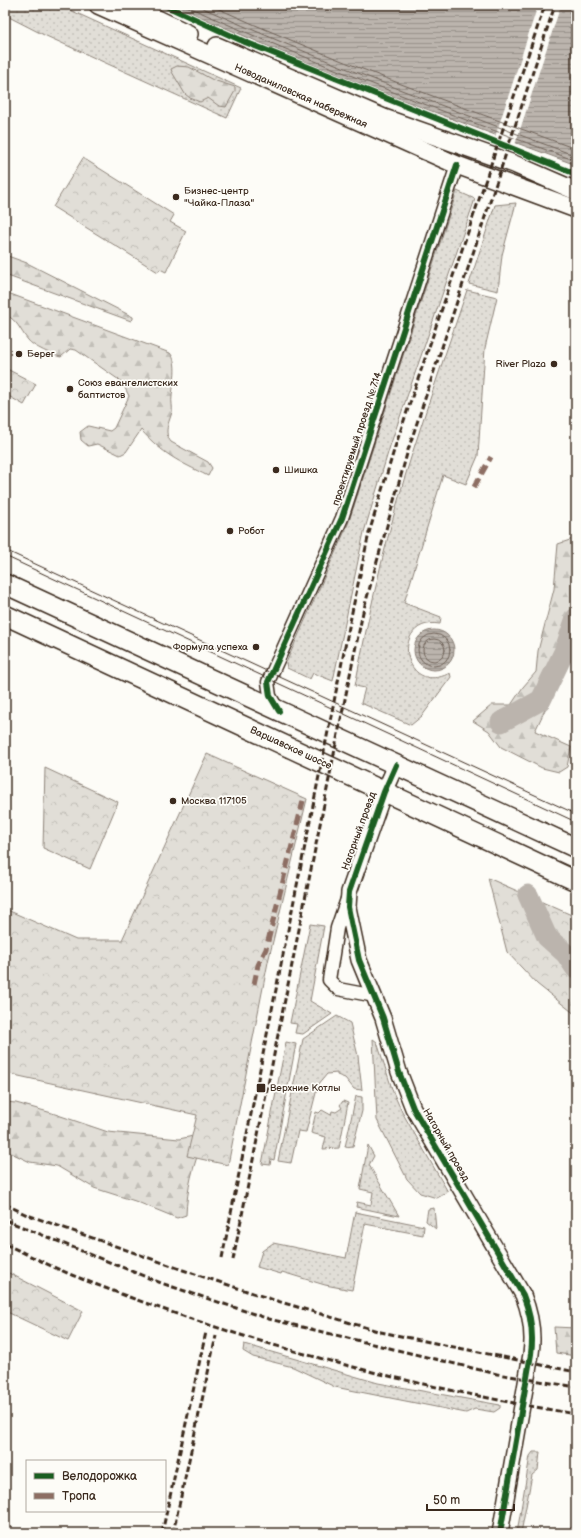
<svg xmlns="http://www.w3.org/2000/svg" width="581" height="1538" font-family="'Balsamiq Sans',sans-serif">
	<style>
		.grass { fill: url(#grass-dots); stroke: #8e847a }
		.forest { fill: url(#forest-firs); stroke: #8e847a }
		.park { fill: url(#park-crowns); stroke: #8e847a }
		.water { fill: url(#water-rules); stroke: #887d74 }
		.pier { fill: #fdfcf7 }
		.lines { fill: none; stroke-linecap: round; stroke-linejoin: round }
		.shore { stroke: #6e6157; stroke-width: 1 }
		.river { stroke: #bbb4ad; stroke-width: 21 }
		.minor-casing { stroke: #3b2a1e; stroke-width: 15 }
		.tertiary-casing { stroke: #3b2a1e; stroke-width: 18 }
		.secondary-casing { stroke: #3b2a1e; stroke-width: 20 }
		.primary-casing { stroke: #3b2a1e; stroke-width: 22 }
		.minor { stroke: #fdfcf7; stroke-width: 12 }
		.tertiary { stroke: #fdfcf7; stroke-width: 15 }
		.secondary { stroke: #fdfcf7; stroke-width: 17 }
		.primary { stroke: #fdfcf7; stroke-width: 19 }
		.tram { stroke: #3b2a1e; stroke-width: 1 }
		.rail { stroke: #3b2a1e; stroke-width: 3; stroke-dasharray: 6 3; stroke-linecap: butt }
		.quiet { stroke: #8d6e63; stroke-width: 5; stroke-dasharray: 10 5; stroke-linecap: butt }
		.cycleway-casing { stroke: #fdfcf7; stroke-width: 8 }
		.cycleway { stroke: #1b5e20; stroke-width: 6 }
		.poi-dot { fill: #3b2a1e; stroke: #fdfcf7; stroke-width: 1.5 }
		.labels { text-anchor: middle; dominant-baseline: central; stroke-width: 3.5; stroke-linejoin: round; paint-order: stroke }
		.street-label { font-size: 10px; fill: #3b2a1e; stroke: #fdfcf7 }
		.poi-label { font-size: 10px; fill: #3b2a1e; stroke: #fdfcf7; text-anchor: start }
	</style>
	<defs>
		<pattern id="grass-dots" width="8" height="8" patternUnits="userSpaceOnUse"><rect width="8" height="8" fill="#e1ded7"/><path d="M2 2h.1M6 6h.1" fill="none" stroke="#c2bfb8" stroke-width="1.8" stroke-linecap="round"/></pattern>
		<pattern id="forest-firs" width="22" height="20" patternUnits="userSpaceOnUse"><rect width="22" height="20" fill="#e1ded7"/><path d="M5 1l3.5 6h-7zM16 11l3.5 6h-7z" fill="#c2bfb8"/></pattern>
		<pattern id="park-crowns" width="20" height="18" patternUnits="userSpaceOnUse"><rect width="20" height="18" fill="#e1ded7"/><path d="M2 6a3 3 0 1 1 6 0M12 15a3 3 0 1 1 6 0" fill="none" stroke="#c2bfb8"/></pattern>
		<pattern id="water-rules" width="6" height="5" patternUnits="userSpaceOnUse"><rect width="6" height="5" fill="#bbb4ad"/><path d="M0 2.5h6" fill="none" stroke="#99938c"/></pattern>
	</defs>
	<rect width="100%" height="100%" fill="#fdfcf7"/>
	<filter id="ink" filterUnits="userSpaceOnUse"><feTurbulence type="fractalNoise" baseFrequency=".025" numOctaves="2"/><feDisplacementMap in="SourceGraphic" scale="8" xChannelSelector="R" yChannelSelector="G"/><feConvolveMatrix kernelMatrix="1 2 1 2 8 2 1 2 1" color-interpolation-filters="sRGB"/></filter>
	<g filter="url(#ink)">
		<g class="grass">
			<polygon points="5,5 59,5 241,88 227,118 44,35 5,15"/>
			<polygon points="457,191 475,199 390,446 364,532 333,681 313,673 310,679 287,668 286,663 348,524"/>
			<polygon points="516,203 502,255 498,291 469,284 495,205"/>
			<path d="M467 290 497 297 485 348 478 456 466 484 443 475 404 603 441 617 440 624C390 616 401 698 450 673L451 677 422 716 411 725 361 703 365 688 355 686C370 607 388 528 413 451 430 397 449 344 467 290Z"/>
			<polygon points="310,924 324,926 310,1001 332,1014 303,1034 295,1033 297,1024 290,1023"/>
			<polygon points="337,1016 350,1023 358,1056 362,1090 354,1089 345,1078 337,1075 337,1073 327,1074 318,1085 306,1132 298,1131 291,1163 278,1161 303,1039"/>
			<polygon points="373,1039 377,1042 393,1092 402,1112 448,1192 437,1198 420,1193 407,1179 377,1120"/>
			<polygon points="286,1042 296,1044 274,1160 271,1159 270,1165 262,1164"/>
			<polygon points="356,1096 362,1097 362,1111 353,1146 345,1147"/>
			<polygon points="343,1101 348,1103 339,1148 323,1149 326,1137 311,1133 316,1112 319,1113 322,1110 331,1115 332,1111 336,1112 342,1108 340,1105"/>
			<polygon points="368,1145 374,1156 369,1165 399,1216 356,1207 357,1202 371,1205 373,1192 360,1189"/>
			<polygon points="434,1208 436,1229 426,1221 428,1209"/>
			<polygon points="355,1212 424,1226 423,1235 365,1224 352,1290 325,1285 282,1272 281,1274 257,1267 262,1251 273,1243 346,1258"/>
			<polygon points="244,1344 378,1383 500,1405 500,1408 494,1412 475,1409 466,1413 335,1387 293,1367 253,1357 243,1351"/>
			<polygon points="533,1452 540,1452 538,1470 532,1475 521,1533 517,1533 530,1456"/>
		</g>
		<g class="forest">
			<polygon points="177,66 189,67 213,80 235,87 235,91 226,107 219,106 208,98 200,102 190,98 185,94 172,72 171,69"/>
			<polygon points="5,255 27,263 133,317 133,319 131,321 5,275"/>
			<path d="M5 292 170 353C179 363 173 384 172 396 171 402 173 407 172 412 169 423 163 432 171 442L208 462 212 468 208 476C178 461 164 455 141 430L126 452 120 455 97 444 88 446 81 440 80 432 88 426 110 431 114 428 129 396 122 382 76 350 70 349 61 357C54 356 32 346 28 340 19 329 19 322 5 314Z"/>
			<polygon points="576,533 576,644 535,731 571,747 567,767 559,772 542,768 501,747 489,731 473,721 492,705 511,705 523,687 536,672 538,651 554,589 558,544 573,539"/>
			<path d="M5 1102 16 1103 52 1113 108 1132 179 1139 198 1135 203 1141C193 1165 187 1189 186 1215L177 1218 135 1201 94 1188 57 1166 30 1162 5 1150Z"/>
			<polygon points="554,1327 576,1328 576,1356 556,1353"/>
		</g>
		<g class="park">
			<polygon points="83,158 174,215 170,222 186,231 166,272 160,269 158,272 53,207"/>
			<polygon points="5,368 36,384 24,405 5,394"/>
			<polygon points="207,754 307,799 268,962 228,1165 187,1156 197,1115 5,1073 5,909 76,940 122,940"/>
			<polygon points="45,768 118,802 90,869 43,848"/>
			<polygon points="488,878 576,917 576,1015 537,984 507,952"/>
			<polygon points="5,1271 83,1311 68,1341 5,1311"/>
		</g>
		<g class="water">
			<path d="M174 5H576V165C441 115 305 65 174 5Z"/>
			<circle cx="434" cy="650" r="20"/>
		</g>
		<polygon class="pier" points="538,5 561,5 515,145 495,137"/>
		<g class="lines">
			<g class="shore">
				<path d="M184 5C312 63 444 112 576 161"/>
				<path d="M196 5C320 61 448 108 576 156"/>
				<path d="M210 5C329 59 453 104 576 149"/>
				<circle cx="434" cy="650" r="16"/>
				<circle cx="434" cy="650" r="11"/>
			</g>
			<g class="river">
				<polyline points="501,722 541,700 564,652 576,618"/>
				<polyline points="528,895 547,937 566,954 576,969"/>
			</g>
			<defs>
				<g id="minor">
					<polyline points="278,710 270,696 268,682 342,518 457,165"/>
					<polyline points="347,899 337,928 329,980 338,989 375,996"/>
				</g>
				<path id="tertiary" d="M396 765 384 792 349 892 348 907 351 922 359 960 383 1018 399 1072 413 1108 523 1295C531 1315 534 1333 531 1354L500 1533"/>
				<g id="secondary">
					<polyline points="98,5 457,165 576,209"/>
					<polyline points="128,5 189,34"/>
					<polyline points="217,46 384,118 514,164 576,191"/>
				</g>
				<g id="primary">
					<polyline points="5,584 576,848"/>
					<polyline points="5,615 576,881"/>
				</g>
			</defs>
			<use href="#minor" class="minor-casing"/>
			<use href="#tertiary" class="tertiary-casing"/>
			<use href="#secondary" class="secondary-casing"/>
			<use href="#primary" class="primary-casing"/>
			<use href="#minor" class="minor"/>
			<use href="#tertiary" class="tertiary"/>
			<use href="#secondary" class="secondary"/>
			<use href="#primary" class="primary"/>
			<g class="tram">
				<polyline points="5,550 576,814"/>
				<polyline points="5,556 576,822"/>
			</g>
			<g class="rail">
				<polyline points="5,1204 25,1214 183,1270 274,1300 381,1332 576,1372"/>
				<polyline points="5,1220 161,1283 269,1319 497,1374 576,1387"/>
				<path d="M5 1244C31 1256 56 1269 82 1279 241 1342 407 1386 576 1414"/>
				<polyline points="222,1258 352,612 369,533 395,447 545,5"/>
				<polyline points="233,1260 346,694 363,612 408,450 555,5"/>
				<polyline points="162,1533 206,1332"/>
				<polyline points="173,1533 216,1336"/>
			</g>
			<g class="quiet">
				<polyline points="474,487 491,457"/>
				<polyline points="254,984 258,965 266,949 304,797"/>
			</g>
			<defs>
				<g id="cycleway">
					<polyline points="164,5 245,42 576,174"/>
					<polyline points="279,711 270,696 268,682 342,518 457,165"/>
					<path d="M396 765 384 792 349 892 348 907 351 922 359 960 383 1018 399 1072 413 1108 523 1295C531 1315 534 1333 531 1354L500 1533"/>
				</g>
			</defs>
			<use href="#cycleway" class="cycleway-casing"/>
			<use href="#cycleway" class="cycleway"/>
		</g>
	</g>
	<g class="poi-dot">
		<circle cx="176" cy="197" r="4"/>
		<circle cx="19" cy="354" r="4"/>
		<circle cx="554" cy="364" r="4"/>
		<circle cx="70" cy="389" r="4"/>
		<circle cx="276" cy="470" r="4"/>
		<circle cx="230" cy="531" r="4"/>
		<circle cx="256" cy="647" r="4"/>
		<circle cx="173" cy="801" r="4"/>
		<rect x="256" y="1083" width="10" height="10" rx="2"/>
	</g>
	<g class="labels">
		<g class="street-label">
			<text transform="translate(301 96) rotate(24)">Новоданиловская набережная</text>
			<text transform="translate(357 439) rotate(-72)">проектируемый проезд № 714</text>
			<text transform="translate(291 748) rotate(25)">Варшавское шоссе</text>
			<text transform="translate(359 831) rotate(-70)">Нагорный проезд</text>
			<text transform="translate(446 1145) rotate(60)">Нагорный проезд</text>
		</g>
		<g class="poi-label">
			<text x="184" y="191">Бизнес-центр<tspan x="184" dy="12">"Чайка-Плаза"</tspan></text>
			<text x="27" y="354">Берег</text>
			<text x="546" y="364" text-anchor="end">River Plaza</text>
			<text x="78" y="383">Союз евангелистских<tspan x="78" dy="12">баптистов</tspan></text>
			<text x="284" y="470">Шишка</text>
			<text x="238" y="531">Робот</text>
			<text x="248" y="647" text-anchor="end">Формула успеха</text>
			<text x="181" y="801">Москва 117105</text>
			<text x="270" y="1088">Верхние Котлы</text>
		</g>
	</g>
	<rect width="581" height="1538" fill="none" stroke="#fdfcf7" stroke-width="20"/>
	<rect x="10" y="10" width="561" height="1518" fill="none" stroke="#3b2a1e" stroke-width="1.5" filter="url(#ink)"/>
	<rect x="26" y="1460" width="140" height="52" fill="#fdfcf7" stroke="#afa8a0"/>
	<rect x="34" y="1473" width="20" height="6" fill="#1b5e20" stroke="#afa8a0"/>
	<text x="62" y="1480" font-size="12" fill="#3b2a1e">Велодорожка</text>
	<rect x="34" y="1493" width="20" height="6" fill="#8d6e63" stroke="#afa8a0"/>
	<text x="62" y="1500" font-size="12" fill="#3b2a1e">Тропа</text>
	<path d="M427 1504v6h87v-6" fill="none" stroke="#3b2a1e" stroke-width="2"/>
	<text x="433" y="1504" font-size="12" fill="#3b2a1e" stroke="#fdfcf7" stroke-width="3" paint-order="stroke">50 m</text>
</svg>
